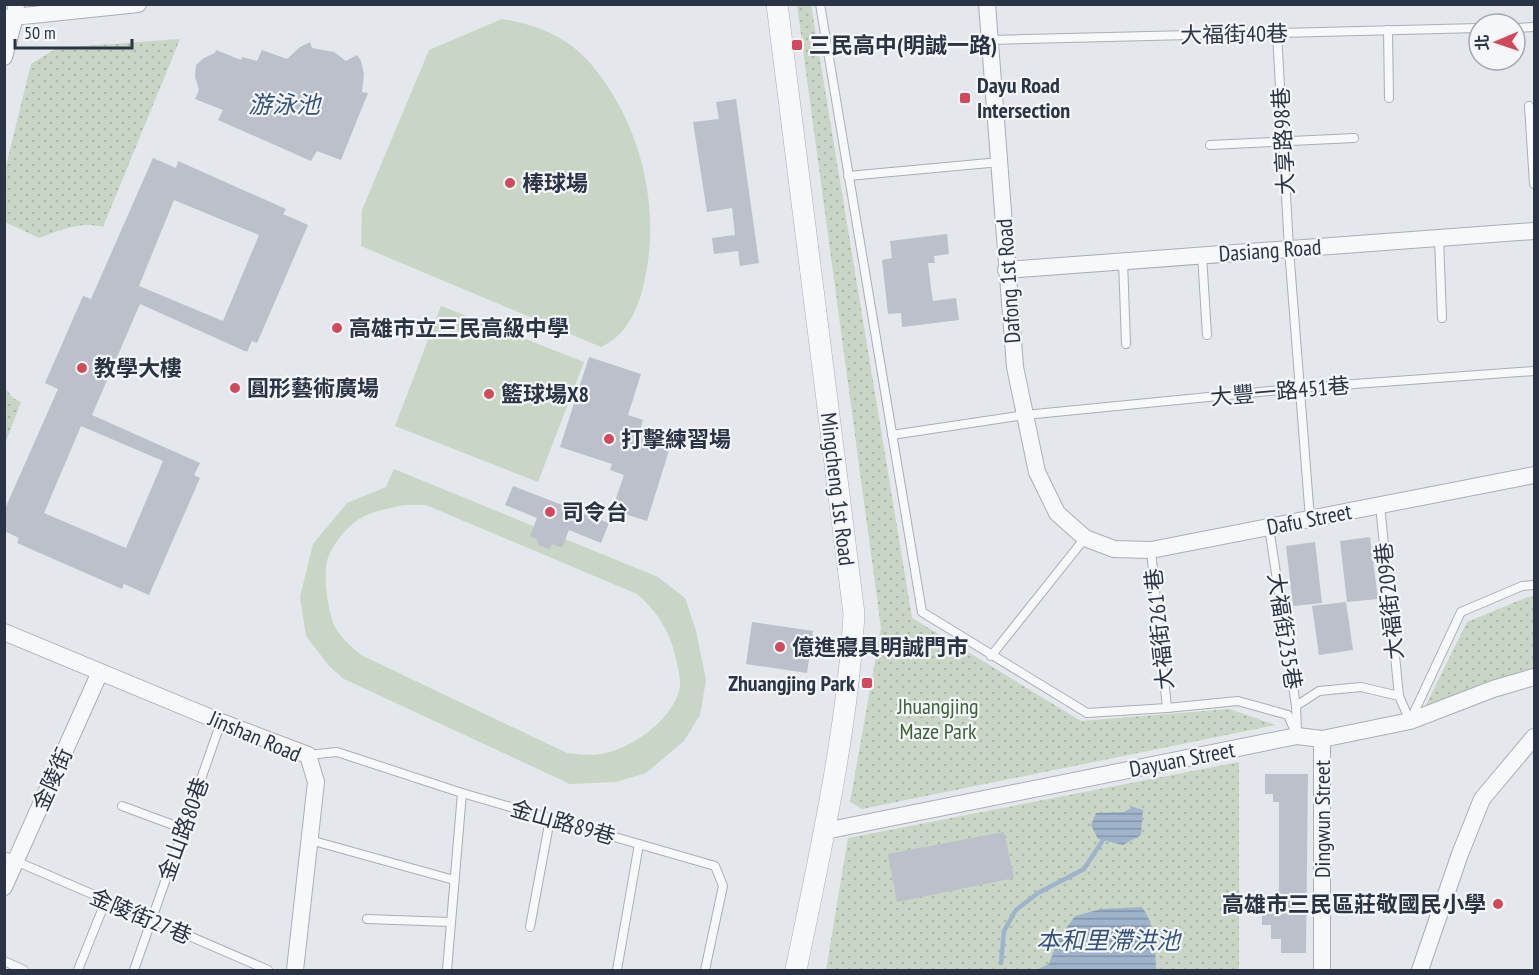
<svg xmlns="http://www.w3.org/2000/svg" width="1539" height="975" font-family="'PT Sans Narrow','Noto Sans TC',sans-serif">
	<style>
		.green { fill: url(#green-dots) }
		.pitch { fill: #c9d6c5; fill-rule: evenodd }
		.water { fill: url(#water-rules) }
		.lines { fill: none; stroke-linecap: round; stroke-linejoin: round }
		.stream { stroke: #9fb4cc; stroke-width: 4.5 }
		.building { fill: #bbc0ca; fill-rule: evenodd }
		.service-casing { stroke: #a9aeb7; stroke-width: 10 }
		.minor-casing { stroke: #a9aeb7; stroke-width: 18 }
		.tertiary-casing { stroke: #a9aeb7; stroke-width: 22 }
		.service { stroke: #f7f8fa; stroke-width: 8 }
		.minor { stroke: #f7f8fa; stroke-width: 16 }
		.tertiary { stroke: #f7f8fa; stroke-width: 21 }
		.poi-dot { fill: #d1495b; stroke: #f4f6f9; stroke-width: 2 }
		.labels { text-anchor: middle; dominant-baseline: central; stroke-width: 4.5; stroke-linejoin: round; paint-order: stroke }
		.street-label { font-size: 22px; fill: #2b3445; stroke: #f4f6f9 }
		.poi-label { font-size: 22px; font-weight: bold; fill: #2b3445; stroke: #f4f6f9; text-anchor: start }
		.park-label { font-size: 22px; fill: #3f6138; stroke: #f4f6f9 }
		.water-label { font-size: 24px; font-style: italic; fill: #34527a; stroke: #f4f6f9 }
	</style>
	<defs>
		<pattern id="green-dots" width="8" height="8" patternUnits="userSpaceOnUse" patternTransform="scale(1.5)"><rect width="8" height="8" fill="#c9d6c5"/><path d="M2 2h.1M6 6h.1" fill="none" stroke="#adb8ab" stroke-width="1.8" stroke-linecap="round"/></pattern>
		<pattern id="water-rules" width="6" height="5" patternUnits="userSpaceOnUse" patternTransform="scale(1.5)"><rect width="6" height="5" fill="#9fb4cc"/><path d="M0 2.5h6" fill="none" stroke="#8293a7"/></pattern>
	</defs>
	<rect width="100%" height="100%" fill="#e4e7ec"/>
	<g class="green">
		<polygon points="797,5 811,5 912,618 1081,721 1229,709 1276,725 862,809 850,802 881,628"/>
		<path d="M180 39 103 227C80 221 61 230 39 238L5 222V170L31 64 57 48Z"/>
		<polygon points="5,388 13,398 21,402 5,444"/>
		<polygon points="1534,596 1534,669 1424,709 1467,622 1528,597"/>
		<polygon points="1239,762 1239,970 826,970 848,838"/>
	</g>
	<g class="pitch">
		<path d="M502 19C536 24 568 37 590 63 643 125 663 213 642 291 635 316 624 336 601 347L361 246 362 210 429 50Z"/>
		<polygon points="441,306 584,362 538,482 395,426"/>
		<path d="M394 469 658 577 685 598 696 631 706 680 700 715 684 741 646 773 616 782 570 784 344 679 329 666 306 636 300 597 313 544 347 503 386 487ZM404 505H426L637 594C657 611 669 630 675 655 677 664 681 678 680 687 673 721 628 752 595 755 586 755 576 754 567 753L361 655C352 647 342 639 336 629 328 614 323 577 327 561 332 544 349 523 365 516 377 510 391 508 404 505Z"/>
	</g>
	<g class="water">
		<polygon points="1133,807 1143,810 1141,835 1123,845 1098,839 1091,825 1096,813 1124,812"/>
		<path d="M1142 907C1156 927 1155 947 1156 970H1036L1049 964 1057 941 1075 916 1101 909Z"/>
	</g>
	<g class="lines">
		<polyline class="stream" points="1001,963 1004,931 1016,910 1038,893 1084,869 1103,840"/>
	</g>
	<g class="building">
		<polygon points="310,42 312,48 334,52 346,61 357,55 361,61 364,74 362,92 368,93 341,160 317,151 311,161 218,120 223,110 195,99 199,90 195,76 196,65 204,58 215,53 216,50 241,60 242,57 257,61 262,50 287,59 300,47"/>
		<polygon points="736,99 759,263 740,266 738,251 714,254 712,238 735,235 732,208 707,212 693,122 719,119 716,102"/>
		<path d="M153 158 176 168 178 161 286 209 283 214 308 225 257 343 252 341 247 352 140 304 92 415 200 463 194 475 200 478 149 595 124 584 122 589 17 543 19 538 4 531V511L58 389 45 383 83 296 91 299ZM174 200 259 235 223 321 139 286ZM81 426 163 461 126 548 44 513Z"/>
		<polygon points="947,234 949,254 934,256 935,263 928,263 931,288 933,301 956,298 959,320 902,327 901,313 888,314 882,260 892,258 890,241"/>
		<polygon points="589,357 641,374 628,415 643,420 639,433 671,444 647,521 612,510 624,475 610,470 612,464 560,447"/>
		<polygon points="513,486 609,523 601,543 569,530 562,548 552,544 549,549 538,545 537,539 530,536 537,518 505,505"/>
		<polygon points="1370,537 1378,599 1347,602 1340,541"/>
		<polygon points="1315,542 1322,603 1293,606 1286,546"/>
		<polygon points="1346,602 1353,650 1319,655 1312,606"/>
		<polygon points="752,622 813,631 807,673 746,664"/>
		<polygon points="1265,774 1308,774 1306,953 1281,953 1281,939 1271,939 1271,925 1262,925 1262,905 1279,905 1279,802 1273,802 1273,794 1265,794"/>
		<polygon points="1004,832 1014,878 897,902 888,854"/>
	</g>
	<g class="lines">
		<defs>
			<g id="service">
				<polyline points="820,4 922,612 1087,713 1167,708 1238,701 1288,715 1297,736"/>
				<polyline points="1515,28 1534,27"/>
				<polyline points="1388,30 1389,98"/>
				<polyline points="1277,33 1289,249 1310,519"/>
				<polyline points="990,40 1479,28"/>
				<polyline points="1529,106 1534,184"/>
				<polyline points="1210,145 1354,138"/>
				<polyline points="848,176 1000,162"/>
				<polyline points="1439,238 1442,318"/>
				<polyline points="1202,255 1207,335"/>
				<polyline points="1123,261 1126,344"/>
				<polyline points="892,435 1025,415 1300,388 1534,371"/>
				<polyline points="1380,505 1399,696"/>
				<polyline points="1269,527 1296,706 1297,731"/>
				<polyline points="1151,550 1167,708"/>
				<polyline points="991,656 1085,538"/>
				<polyline points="1296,706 1319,691 1361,687 1399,696 1410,721 1461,612 1522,586 1534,585"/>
				<polyline points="308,755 337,752 462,793 715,866 723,886 705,970"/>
				<polyline points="122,806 184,829"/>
				<polyline points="310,840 454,880"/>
				<polyline points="4,856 268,970"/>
				<polyline points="367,919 450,922"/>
				<polyline points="530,927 550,819"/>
				<polyline points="4,961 24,970"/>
				<polyline points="78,970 106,900"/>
				<polyline points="134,970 221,722"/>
				<polyline points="447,970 462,793"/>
				<polyline points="617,970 639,844"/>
			</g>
			<g id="minor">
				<polyline points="987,4 1015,367 1037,472 1057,513 1085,538 1114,549 1151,550 1534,475"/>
				<polyline points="4,18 138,4"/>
				<polyline points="4,57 15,17 16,4"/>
				<polyline points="1006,270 1534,231"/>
				<polyline points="4,632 221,722 308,755 316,782 295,970"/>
				<polyline points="825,831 1297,736 1322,739 1410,721 1493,689 1534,677"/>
				<polyline points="4,887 100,672"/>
				<polyline points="1322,970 1322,739"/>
				<polyline points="1420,970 1460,854 1482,799 1534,737"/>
			</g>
			<path id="tertiary" d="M777 4 854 614C847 734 820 853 796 970"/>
		</defs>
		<use href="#service" class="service-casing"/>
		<use href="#minor" class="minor-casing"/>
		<use href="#tertiary" class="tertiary-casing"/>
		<use href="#service" class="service"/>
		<use href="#minor" class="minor"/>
		<use href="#tertiary" class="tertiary"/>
	</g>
	<g class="poi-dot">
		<rect x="791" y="39" width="12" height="12" rx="3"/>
		<rect x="959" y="92" width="12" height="12" rx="3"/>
		<circle cx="510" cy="183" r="6"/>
		<circle cx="337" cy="328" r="6"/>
		<circle cx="82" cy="368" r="6"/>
		<circle cx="235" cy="388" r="6"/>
		<circle cx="489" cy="394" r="6"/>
		<circle cx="609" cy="439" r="6"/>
		<circle cx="550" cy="512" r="6"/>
		<circle cx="780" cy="647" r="6"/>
		<rect x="861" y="677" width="12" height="12" rx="3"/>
		<circle cx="1498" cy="904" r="6"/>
	</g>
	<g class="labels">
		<g class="street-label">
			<text transform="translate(1234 34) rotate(-1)">大福街40巷</text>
			<text transform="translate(1283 141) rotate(-93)">大享路98巷</text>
			<text transform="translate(1270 250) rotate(-4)">Dasiang Road</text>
			<text transform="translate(1008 281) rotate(-94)">Dafong 1st Road</text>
			<text transform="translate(1280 391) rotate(-5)">大豐一路451巷</text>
			<text transform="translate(838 489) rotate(83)">Mingcheng 1st Road</text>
			<text transform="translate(1309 519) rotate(-11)">Dafu Street</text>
			<text transform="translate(1389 601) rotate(-96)">大福街209巷</text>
			<text transform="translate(1159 629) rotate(-96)">大福街261'巷</text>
			<text transform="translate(1285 631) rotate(81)">大福街235巷</text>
			<text transform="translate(255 736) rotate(23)">Jinshan Road</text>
			<text transform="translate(1182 759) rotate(-11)">Dayuan Street</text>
			<text transform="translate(52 779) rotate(-66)">金陵街</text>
			<text transform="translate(1322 819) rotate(-90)">Dingwun Street</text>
			<text transform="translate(563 822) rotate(16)">金山路89巷</text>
			<text transform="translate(183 829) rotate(-70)">金山路80巷</text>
			<text transform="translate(141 916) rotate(23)">金陵街27巷</text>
		</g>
		<g class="poi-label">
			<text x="809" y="45">三民高中(明誠一路)</text>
			<text x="977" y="85">Dayu Road<tspan x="977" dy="25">Intersection</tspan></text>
			<text x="522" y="183">棒球場</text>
			<text x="349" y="328">高雄市立三民高級中學</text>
			<text x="94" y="368">教學大樓</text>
			<text x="247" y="388">圓形藝術廣場</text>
			<text x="501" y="394">籃球場X8</text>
			<text x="621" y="439">打擊練習場</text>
			<text x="562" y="512">司令台</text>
			<text x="792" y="647">億進寢具明誠門市</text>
			<text x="855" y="683" text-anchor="end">Zhuangjing Park</text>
			<text x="1486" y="904" text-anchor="end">高雄市三民區莊敬國民小學</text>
		</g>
		<g class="park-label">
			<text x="938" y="706">Jhuangjing<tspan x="938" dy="25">Maze Park</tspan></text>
		</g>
		<g class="water-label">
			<text x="284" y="104">游泳池</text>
			<text x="1108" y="940">本和里滯洪池</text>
		</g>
	</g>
	<rect width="1539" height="975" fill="none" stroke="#2b3445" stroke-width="12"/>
	<g transform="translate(1497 42) rotate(268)"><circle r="28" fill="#f4f6f9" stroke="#a4a8b1" stroke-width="1.5"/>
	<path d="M0-4.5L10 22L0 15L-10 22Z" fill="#d1495b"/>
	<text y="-9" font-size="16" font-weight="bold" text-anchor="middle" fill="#2b3445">北</text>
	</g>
	<path d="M15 39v9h117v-9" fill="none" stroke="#2b3445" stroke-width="3"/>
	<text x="24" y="39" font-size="18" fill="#2b3445" stroke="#f4f6f9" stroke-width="4.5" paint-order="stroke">50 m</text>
</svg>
